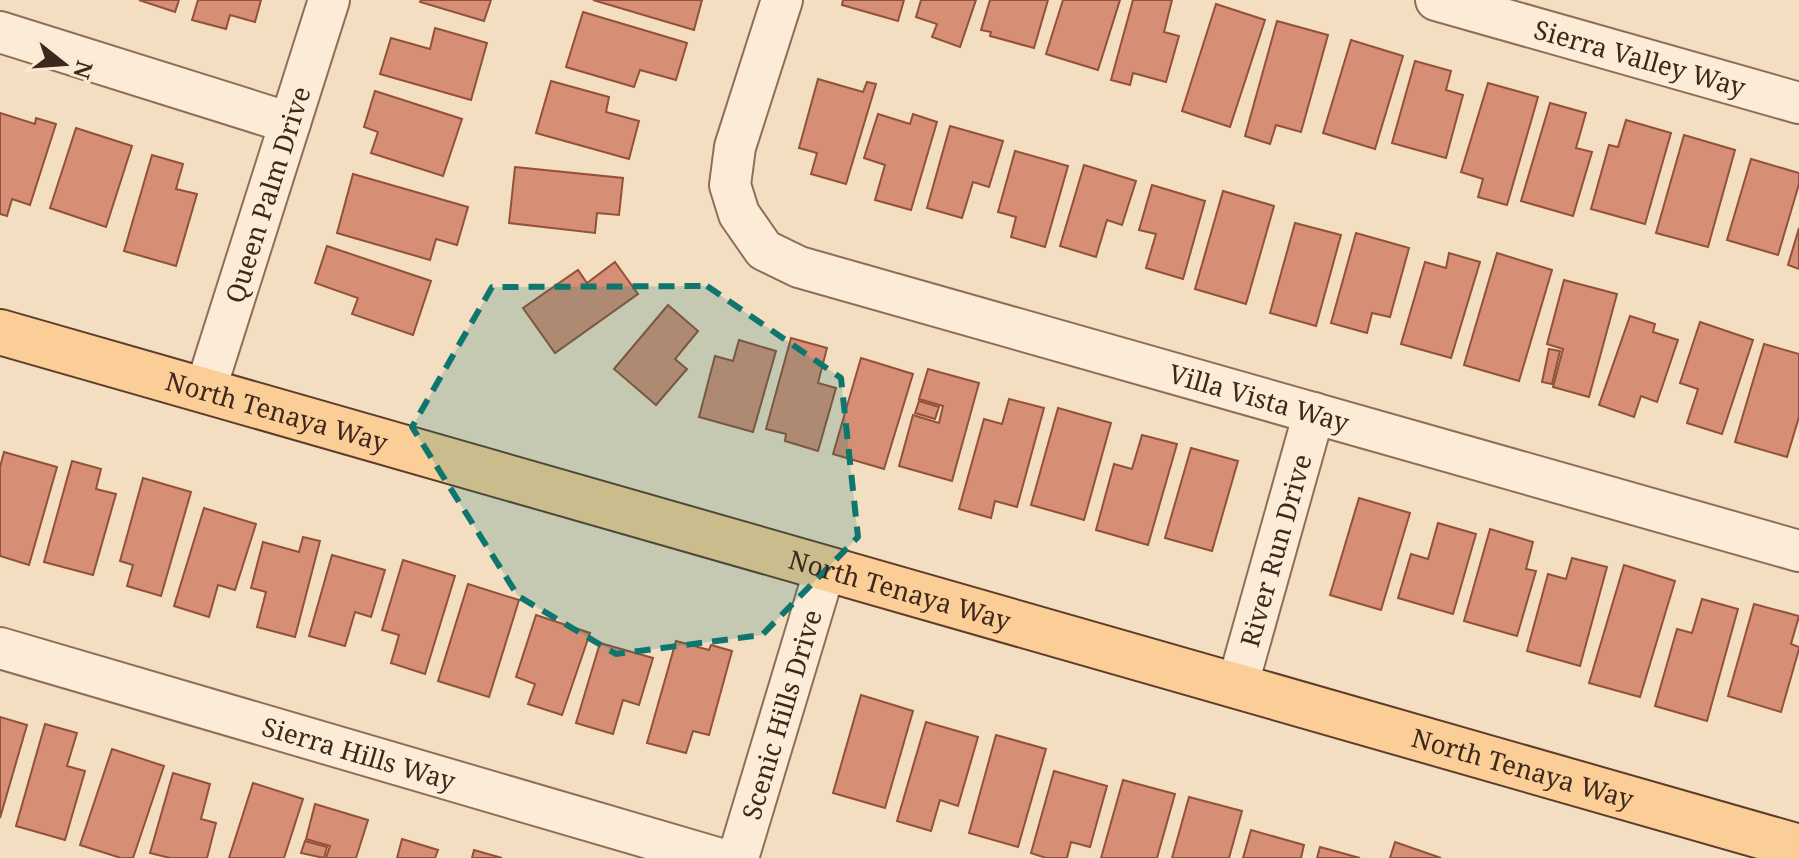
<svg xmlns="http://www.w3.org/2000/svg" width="1799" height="858" font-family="'Noto Serif',serif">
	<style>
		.building { fill: #d68f74; stroke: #925139; stroke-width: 2 }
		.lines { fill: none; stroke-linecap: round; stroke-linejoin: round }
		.minor-casing { stroke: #906d57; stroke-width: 44 }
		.major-casing { stroke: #5d3c2b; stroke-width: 48 }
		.minor { stroke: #fcecd7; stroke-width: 40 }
		.major { stroke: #face96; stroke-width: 44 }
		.marked { fill: #0f766e; fill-opacity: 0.2; stroke: #0f766e; stroke-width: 6; stroke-dasharray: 16 10; stroke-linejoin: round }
		.labels { text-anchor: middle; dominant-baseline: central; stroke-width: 6; stroke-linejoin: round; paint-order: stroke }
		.street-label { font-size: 26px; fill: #3e281d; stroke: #f9e9d3 }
	</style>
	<rect width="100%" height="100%" fill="#f3dec2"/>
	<g class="building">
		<polygon points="139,0 179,0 175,12"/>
		<polygon points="198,0 261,0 255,22 230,15 226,29 192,20"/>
		<polygon points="421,0 491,0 484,21 420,2"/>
		<polygon points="593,0 702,0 694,30"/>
		<polygon points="843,0 904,0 898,21 842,5"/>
		<polygon points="921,0 976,0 960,47 932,37 937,24 916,17"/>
		<polygon points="990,0 1048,0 1034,48 990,36 991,32 981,30"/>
		<polygon points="1063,0 1120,0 1098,70 1046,54"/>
		<polygon points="1133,0 1172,0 1164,32 1179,36 1166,82 1133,73 1130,85 1111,80"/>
		<polygon points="1216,4 1265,20 1230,127 1182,111"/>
		<polygon points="583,12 687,43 676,80 640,70 634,87 566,67"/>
		<polygon points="1277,21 1328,35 1301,132 1276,125 1270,144 1245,136"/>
		<polygon points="435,28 487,43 471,100 380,74 391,38 430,49"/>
		<polygon points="1351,40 1403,56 1375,149 1323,133"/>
		<polygon points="1415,61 1451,71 1446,90 1463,95 1446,158 1392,143"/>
		<polygon points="818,79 863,92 867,82 876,84 846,184 811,174 817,153 799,148"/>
		<polygon points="551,81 609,97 606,112 639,121 629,159 536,133"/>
		<polygon points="1488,83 1538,97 1507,205 1478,197 1483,179 1461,172"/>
		<polygon points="375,91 462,119 443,176 371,153 378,132 364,127"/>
		<polygon points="1550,103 1586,113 1576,148 1592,152 1573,216 1521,201"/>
		<polygon points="0,113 35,124 36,118 56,124 30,205 12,199 7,216 0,214"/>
		<polygon points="878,114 910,124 913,114 937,122 911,210 875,200 885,165 864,158"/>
		<polygon points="1626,120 1671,133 1645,224 1591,209 1609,145 1618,147"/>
		<polygon points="950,126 1003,141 989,187 973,182 962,218 927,208"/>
		<polygon points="76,128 132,146 106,227 50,208"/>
		<polygon points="1684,135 1735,150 1708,247 1656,233"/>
		<polygon points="1015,151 1068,166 1045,247 1011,237 1016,217 998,212"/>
		<polygon points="152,155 183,164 176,189 197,194 176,266 124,251"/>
		<polygon points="1751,159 1799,173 1799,184 1778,255 1727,240"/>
		<polygon points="1084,165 1136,181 1122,225 1107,220 1096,257 1060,246"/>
		<polygon points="515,167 623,178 619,215 597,213 595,233 509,223"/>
		<polygon points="353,174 468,207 457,245 436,239 430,260 337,233"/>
		<polygon points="1152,185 1205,201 1183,279 1146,268 1156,234 1139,230"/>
		<polygon points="1223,191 1274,206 1246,304 1195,289"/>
		<polygon points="1295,223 1341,235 1316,326 1270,313"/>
		<polygon points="1799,228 1799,269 1788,265"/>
		<polygon points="1356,233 1409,248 1390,317 1372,313 1367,333 1331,323"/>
		<polygon points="327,246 431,281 413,335 352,314 358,298 315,283"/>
		<polygon points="1449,253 1480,262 1451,358 1401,344 1425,262 1446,268"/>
		<polygon points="1497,253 1552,270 1519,381 1464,365"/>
		<polygon points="615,262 638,294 555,353 523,308 578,270 587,283"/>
		<polygon points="1564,280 1617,294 1589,397 1553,387 1563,349 1547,344"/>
		<polygon points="668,305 698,331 675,359 687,369 656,405 614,369"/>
		<polygon points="1630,316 1655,324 1653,332 1678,340 1657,402 1641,396 1634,417 1599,405"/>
		<polygon points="1700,322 1753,340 1722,434 1687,423 1698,389 1680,383"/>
		<polygon points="791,338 827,348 818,383 836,388 818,451 785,441 786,434 766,429"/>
		<polygon points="739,340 776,351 753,432 699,417 715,356 733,361"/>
		<polygon points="1764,344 1799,354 1799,417 1787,457 1735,442"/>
		<polygon points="1549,349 1560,351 1552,384 1542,382"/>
		<polygon points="861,358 913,374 884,469 833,454"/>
		<polygon points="928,369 979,383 952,481 899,466 913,415 939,423 943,406 919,399"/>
		<polygon points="1009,399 1044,408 1017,507 995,501 991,518 959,509 984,419 1002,424"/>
		<polygon points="919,401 939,407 935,419 915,413"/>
		<polygon points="1058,408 1111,423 1084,520 1031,505"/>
		<polygon points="1142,435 1177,444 1148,545 1096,530 1114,464 1132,469"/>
		<polygon points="1191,448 1238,461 1212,551 1165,538"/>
		<polygon points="4,452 57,467 29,565 0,556 0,467"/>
		<polygon points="72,461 101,469 96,489 116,494 93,575 44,562"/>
		<polygon points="143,478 191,492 161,596 127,586 133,565 120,561"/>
		<polygon points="1359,498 1410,513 1381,610 1330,595"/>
		<polygon points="204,508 256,524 235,590 218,585 209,617 174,606"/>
		<polygon points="1438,523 1476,534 1453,614 1398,598 1411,554 1428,559"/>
		<polygon points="1490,529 1533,542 1526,569 1536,571 1517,636 1464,621"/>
		<polygon points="303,537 320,541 295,637 257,627 266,592 251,588 263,542 299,552"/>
		<polygon points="332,555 385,570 371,617 355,612 345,646 309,636"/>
		<polygon points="1572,558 1607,567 1580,666 1527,651 1548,574 1566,579"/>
		<polygon points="403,560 455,576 425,674 391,663 399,635 382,630"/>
		<polygon points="1624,565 1675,581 1640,697 1589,683"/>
		<polygon points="468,584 519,600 489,697 438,681"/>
		<polygon points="1702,599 1738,609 1707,721 1655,706 1677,629 1692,633"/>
		<polygon points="1754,604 1799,616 1791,644 1799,647 1799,649 1781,712 1728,696"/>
		<polygon points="536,615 590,633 562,715 528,704 535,684 516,677"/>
		<polygon points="676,641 709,650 711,645 732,651 709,735 693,731 686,753 647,743"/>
		<polygon points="600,643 653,658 639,705 623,700 613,734 576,723"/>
		<polygon points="861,695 913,711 885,808 833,793"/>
		<polygon points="0,717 27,725 0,818"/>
		<polygon points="926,722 978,737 958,806 940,800 931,831 897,821"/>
		<polygon points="45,724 77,733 67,766 85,771 65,840 16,826"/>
		<polygon points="996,735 1046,749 1018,847 969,833"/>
		<polygon points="112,749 164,766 133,858 121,858 80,845"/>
		<polygon points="1054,771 1107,786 1090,847 1071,842 1067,858 1046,858 1031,853"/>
		<polygon points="173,773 210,784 201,819 216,823 207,858 170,858 150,853"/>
		<polygon points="1123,780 1175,794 1157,858 1101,858"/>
		<polygon points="253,783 303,799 284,858 229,858"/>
		<polygon points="1189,797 1242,811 1229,858 1172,858"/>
		<polygon points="315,804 368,820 356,858 326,858 330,846 306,839"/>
		<polygon points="1251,830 1304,845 1301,858 1243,858"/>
		<polygon points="402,839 438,850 435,858 397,858"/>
		<polygon points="305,841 327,847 324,858 301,853"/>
		<polygon points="1395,842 1441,858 1390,858"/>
		<polygon points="1320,847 1360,858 1317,858"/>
		<polygon points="474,850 502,858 472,858"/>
	</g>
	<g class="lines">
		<defs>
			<g id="minor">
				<path id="s1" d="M782 0 735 147 730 185 739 214 764 250 799 267 1799 551"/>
				<path id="s2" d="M1436 0 1799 103"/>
				<polyline points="0,32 290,123"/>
				<path id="s3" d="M205 391 329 0"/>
				<path id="s4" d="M0 648 717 858"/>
				<path id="s5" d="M1237 687 1314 413"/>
				<path id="s6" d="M738 858 825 569"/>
			</g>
			<g id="major">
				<path id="s7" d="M0 332 1799 847"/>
			</g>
		</defs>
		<use href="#minor" class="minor-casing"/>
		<use href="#major" class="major-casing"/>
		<use href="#minor" class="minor"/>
		<use href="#major" class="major"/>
	</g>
	<path class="marked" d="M707 286 841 378 858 537 762 635 616 654 518 596 412 427 492 287Z"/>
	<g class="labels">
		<g class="street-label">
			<text stroke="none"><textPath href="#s2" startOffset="212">Sierra Valley Way</textPath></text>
			<text stroke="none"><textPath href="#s3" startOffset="206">Queen Palm Drive</textPath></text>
			<text stroke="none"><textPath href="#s1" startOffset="784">Villa Vista Way</textPath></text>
			<text stroke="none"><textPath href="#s7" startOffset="288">North Tenaya Way</textPath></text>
			<text stroke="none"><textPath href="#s5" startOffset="142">River Run Drive</textPath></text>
			<text stroke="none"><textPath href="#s7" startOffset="936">North Tenaya Way</textPath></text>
			<text stroke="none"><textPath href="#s6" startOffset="150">Scenic Hills Drive</textPath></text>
			<text stroke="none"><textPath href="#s4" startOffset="374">Sierra Hills Way</textPath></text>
			<text stroke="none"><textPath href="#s7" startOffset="1584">North Tenaya Way</textPath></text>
		</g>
	</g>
	<g transform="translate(64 64) rotate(107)" stroke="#f9e9d3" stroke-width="6" paint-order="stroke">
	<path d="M0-6L14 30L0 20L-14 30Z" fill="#3e281d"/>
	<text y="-12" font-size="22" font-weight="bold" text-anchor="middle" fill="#3e281d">N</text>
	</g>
</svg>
